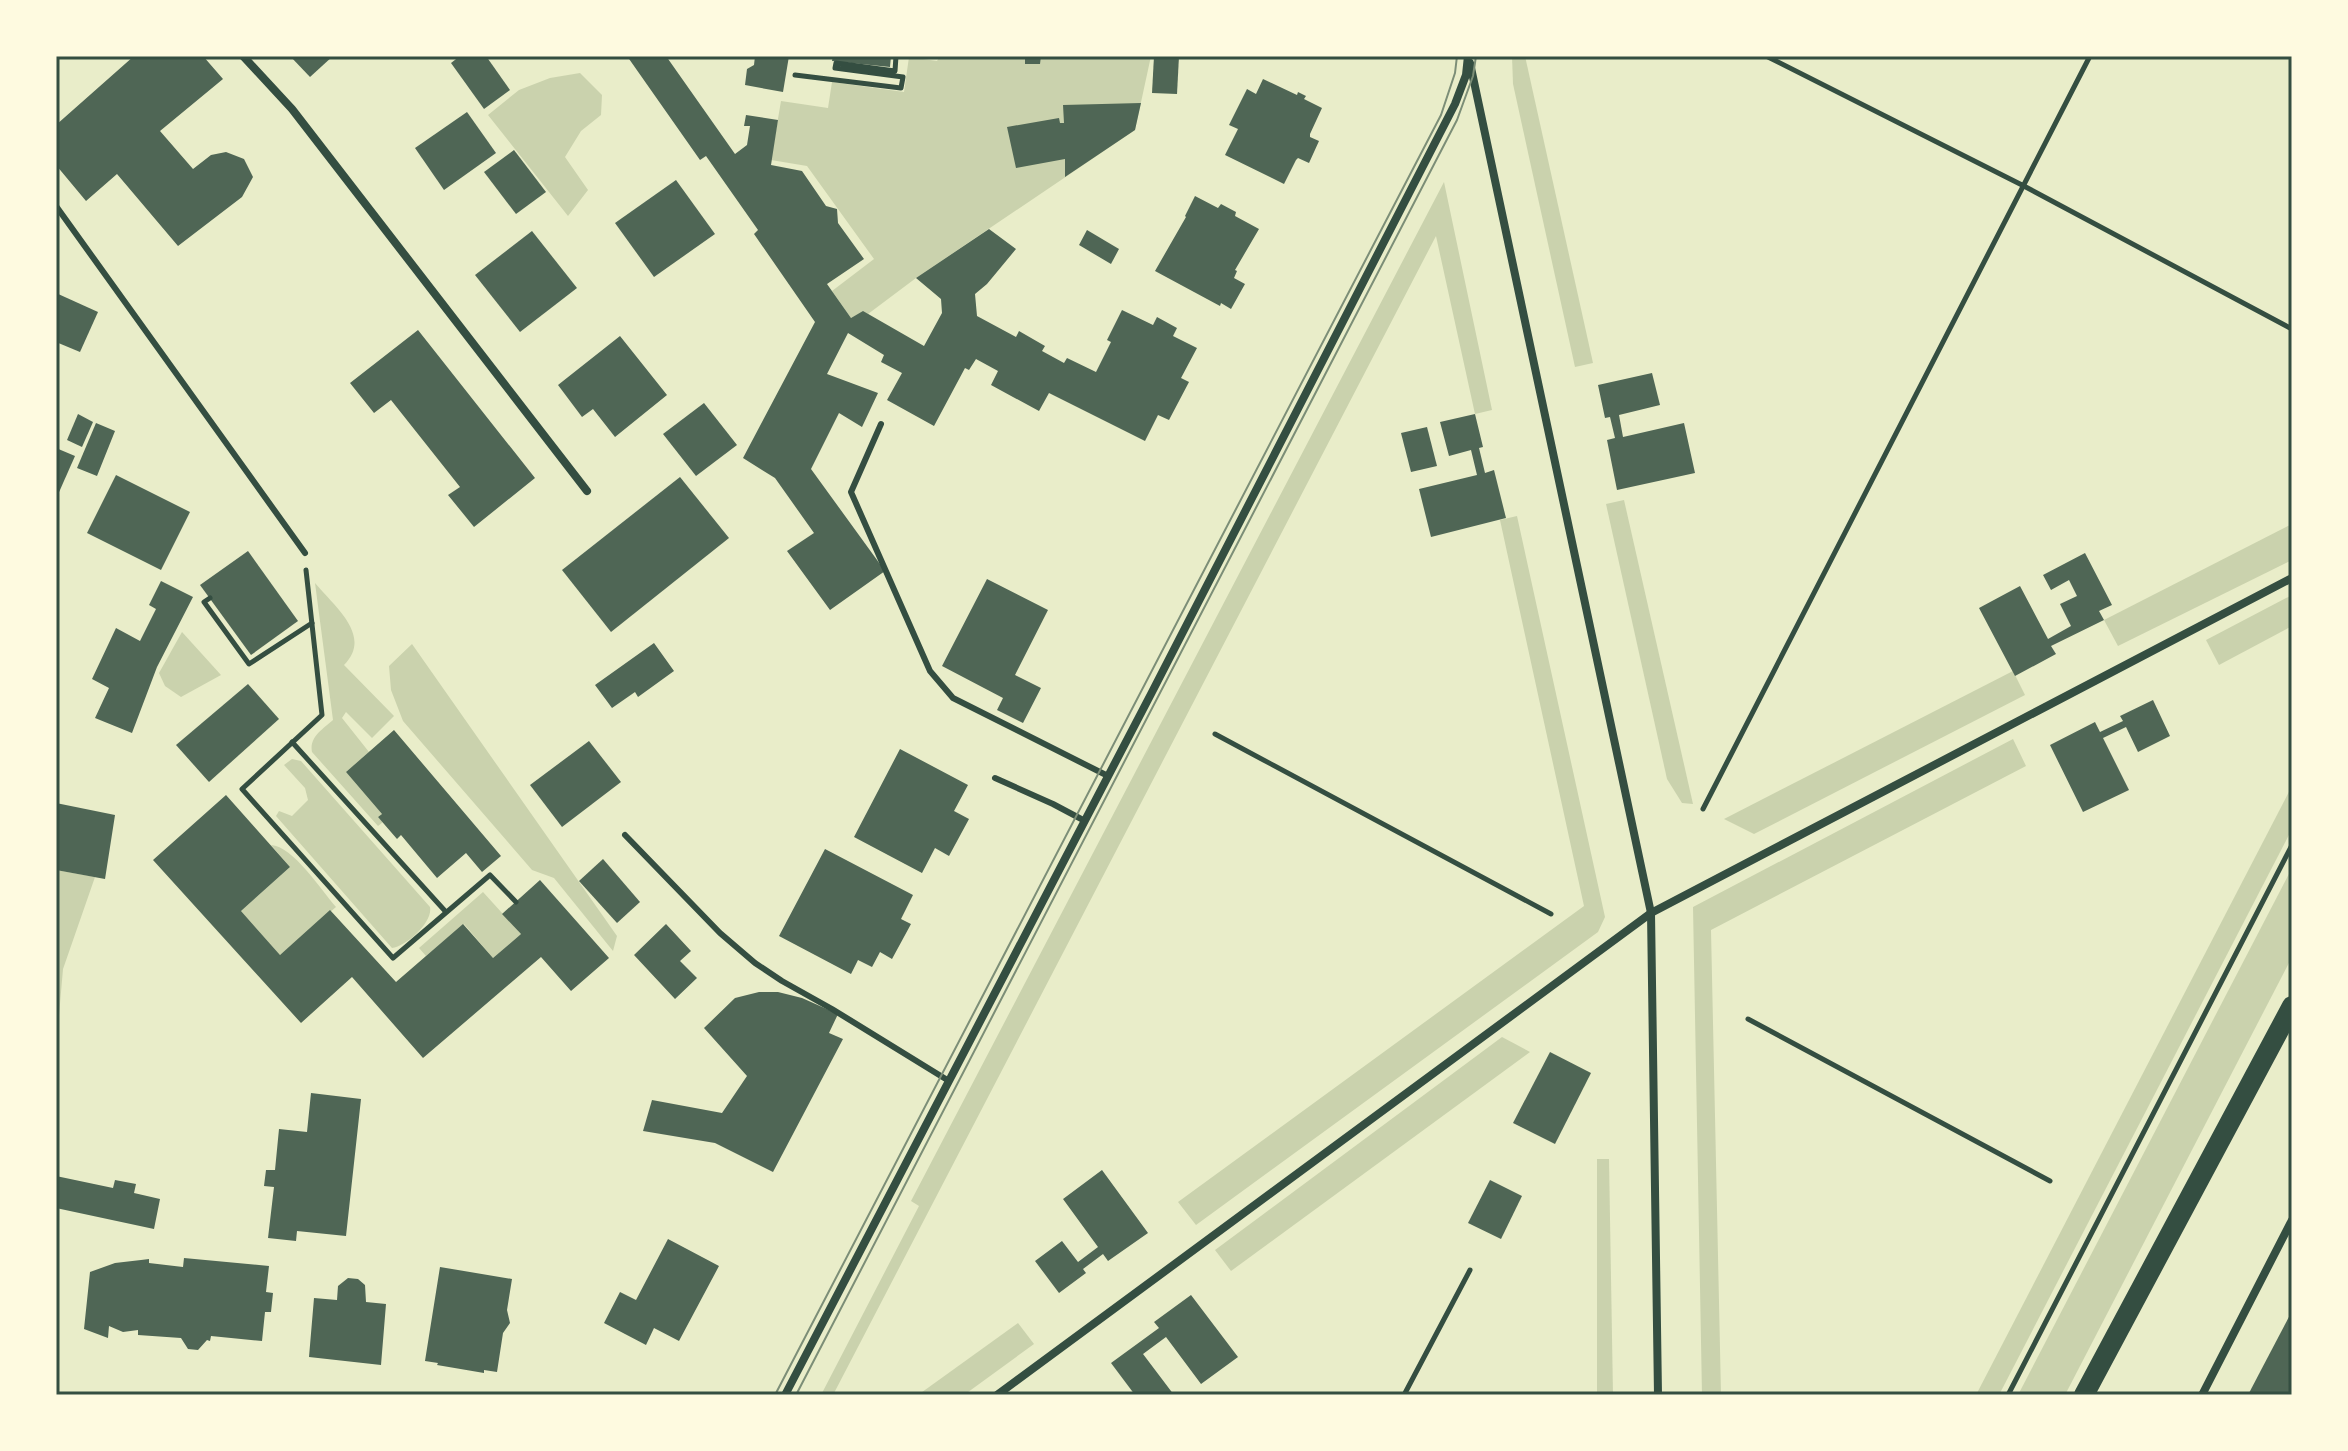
<svg xmlns="http://www.w3.org/2000/svg" width="2348" height="1451" font-family="'IBM Plex Sans',sans-serif">
	<style>
		.green { fill: #cad2ad }
		.building { fill: #4f6655 }
		.lines { fill: none; stroke-linecap: round; stroke-linejoin: round }
		.path { stroke: #344e41; stroke-width: 5 }
		.service { stroke: #344e41; stroke-width: 6 }
		.minor { stroke: #344e41; stroke-width: 8 }
		.primary { stroke: #344e41; stroke-width: 20 }
		.tram { stroke: #7c8e77; stroke-width: 2 }
		.neatline { fill: none; stroke: #344e41; stroke-width: 3 }
	</style>
	<rect width="100%" height="100%" fill="#e9edc9"/>
	<g class="green">
		<polygon points="940,56 1151,56 1135,130 916,278 868,314 863,312 851,318 832,291 874,259 807,166 771,160 781,101 828,108 832,82 904,92 909,57 937,61"/>
		<polygon points="1512,56 1525,56 1593,363 1575,367 1513,84"/>
		<polygon points="580,73 602,95 601,115 581,131 565,157 588,190 568,216 488,115 519,90 550,78"/>
		<polygon points="1444,182 1492,410 1475,414 1436,236 833,1395 821,1395 919,1206 911,1201"/>
		<polygon points="1624,500 1693,804 1682,803 1667,779 1606,504"/>
		<polygon points="1517,516 1605,917 1598,932 1196,1225 1178,1202 1584,906 1500,520"/>
		<polygon points="2292,524 2292,560 2118,646 2104,620"/>
		<path d="M315 583C335 607 373 636 344 665L394 716 372 738 346 712 342 718 369 752 346 772 382 814 378 817 383 822 378 826 312 752C309 737 323 729 333 720Z"/>
		<polygon points="2292,595 2292,626 2219,665 2206,640"/>
		<polygon points="182,632 221,675 181,697 165,686 159,673"/>
		<polygon points="412,644 617,936 613,951 554,878 532,870 403,721 391,690 389,666"/>
		<polygon points="2013,671 2025,695 1754,834 1724,819"/>
		<polygon points="2013,739 2026,766 1711,930 1721,1395 1702,1395 1693,907"/>
		<path d="M292 759 301 761 430 907C433 922 407 946 392 948L276 816 279 811 292 816 308 800 305 788 284 765Z"/>
		<polygon points="2292,786 2292,829 1999,1395 1976,1395"/>
		<path d="M271 845C293 846 321 890 336 907L280 955 241 911 290 867Z"/>
		<polygon points="2292,868 2292,957 2065,1395 2018,1395"/>
		<polygon points="56,870 95,877 63,969 56,1050"/>
		<polygon points="483,892 521,934 493,958 464,924 426,956 419,948"/>
		<polygon points="1502,1037 1530,1052 1231,1271 1215,1250"/>
		<polygon points="1597,1159 1609,1159 1613,1395 1597,1395"/>
		<polygon points="1018,1323 1034,1344 964,1395 918,1395"/>
	</g>
	<g class="building">
		<polygon points="134,56 203,56 223,79 160,131 193,169 211,155 226,152 244,159 253,177 242,197 178,246 117,174 86,201 56,165 56,125"/>
		<polygon points="290,56 333,56 310,77"/>
		<polygon points="460,56 486,56 510,90 484,109 451,63"/>
		<polygon points="627,56 666,56 735,154 747,145 750,126 744,126 746,115 778,120 771,165 802,171 826,206 837,209 838,223 864,259 827,284 851,318 863,311 924,346 942,313 941,299 916,278 989,229 1016,249 987,284 975,294 977,316 1016,337 1019,331 1045,346 1042,351 1064,363 1067,358 1096,372 1111,342 1107,340 1122,310 1153,325 1157,317 1177,328 1173,336 1197,348 1181,378 1189,382 1169,420 1158,415 1145,441 1049,393 1039,411 991,385 998,371 976,359 969,370 965,368 934,426 887,400 902,373 881,362 884,355 848,333 827,374 878,393 862,427 839,413 811,469 885,571 830,610 787,551 814,533 775,478 743,458 815,322 754,234 758,230 706,156 700,160"/>
		<polygon points="755,56 789,56 783,92 745,85 747,69 754,65"/>
		<polygon points="833,56 891,56 890,67 832,61"/>
		<polygon points="1025,56 1041,56 1040,64 1025,64"/>
		<polygon points="1154,56 1179,56 1177,94 1152,93"/>
		<polygon points="1263,79 1297,95 1298,92 1306,96 1304,99 1322,108 1310,134 1310,137 1319,141 1309,163 1298,158 1296,160 1284,184 1225,155 1238,129 1229,125 1247,89 1256,94"/>
		<polygon points="1141,103 1135,130 1065,177 1065,159 1016,168 1007,127 1059,118 1060,123 1064,123 1063,105"/>
		<polygon points="467,112 496,153 444,190 415,148"/>
		<polygon points="514,150 546,192 516,214 484,172"/>
		<polygon points="676,180 715,234 654,277 615,223"/>
		<polygon points="1195,196 1218,208 1221,204 1236,212 1235,216 1259,229 1235,270 1237,271 1234,278 1245,284 1231,309 1221,303 1220,306 1155,271 1186,217 1185,216"/>
		<polygon points="1087,230 1119,249 1111,264 1079,245"/>
		<polygon points="532,231 577,288 520,332 475,275"/>
		<polygon points="56,293 98,312 80,352 56,342"/>
		<polygon points="418,330 535,478 474,527 448,495 460,487 391,400 374,413 350,383"/>
		<polygon points="620,336 667,395 615,437 593,409 582,417 558,385"/>
		<polygon points="1652,373 1660,405 1619,415 1623,437 1684,423 1695,473 1617,490 1607,440 1615,438 1610,417 1605,418 1598,385"/>
		<polygon points="704,403 737,445 696,476 663,434"/>
		<polygon points="78,414 93,422 82,447 67,440"/>
		<polygon points="1475,414 1483,447 1479,448 1485,473 1494,470 1506,518 1431,537 1419,489 1477,475 1471,450 1449,456 1440,422"/>
		<polygon points="96,423 115,431 97,476 77,468"/>
		<polygon points="1427,427 1437,466 1411,472 1401,433"/>
		<polygon points="56,448 75,456 56,499"/>
		<polygon points="116,475 190,512 161,570 87,533"/>
		<polygon points="680,477 729,538 611,632 562,570"/>
		<polygon points="248,551 298,621 251,655 200,585"/>
		<polygon points="2085,553 2112,605 2099,611 2104,620 2051,646 2056,654 2015,676 1979,608 2020,586 2048,639 2071,626 2060,604 2077,596 2069,580 2051,590 2043,575"/>
		<polygon points="987,579 1048,610 1015,675 1041,688 1023,723 997,710 1003,698 942,666"/>
		<polygon points="161,581 193,597 157,667 132,733 95,718 109,688 92,679 116,628 140,641 156,609 149,605"/>
		<polygon points="654,643 674,671 638,697 635,692 612,708 595,685"/>
		<polygon points="248,684 279,719 209,782 176,745"/>
		<polygon points="2153,700 2170,736 2138,752 2126,727 2103,738 2129,790 2083,812 2050,745 2095,722 2100,732 2123,721 2120,716"/>
		<polygon points="394,730 501,856 482,872 466,853 437,878 401,835 397,839 378,817 382,814 346,772"/>
		<polygon points="589,741 621,782 562,827 530,785"/>
		<polygon points="900,749 968,785 954,811 969,819 949,856 935,848 922,873 854,837"/>
		<polygon points="226,795 290,867 241,911 280,955 330,910 396,982 463,924 493,958 521,934 502,914 540,880 609,958 571,991 541,957 423,1058 352,977 301,1023 153,860"/>
		<polygon points="56,803 115,815 105,879 56,870"/>
		<polygon points="825,849 913,895 901,919 911,924 892,959 880,952 872,967 858,960 851,974 779,936"/>
		<polygon points="603,859 640,902 617,923 579,881"/>
		<polygon points="666,924 691,951 680,961 697,978 675,999 634,955"/>
		<polygon points="759,992 778,992 802,998 838,1014 829,1033 843,1039 773,1172 715,1143 643,1131 652,1100 722,1113 747,1076 704,1028 735,998"/>
		<polygon points="1550,1052 1591,1073 1555,1144 1513,1123"/>
		<polygon points="311,1093 361,1099 346,1236 297,1231 296,1241 268,1238 274,1187 264,1186 266,1170 275,1170 279,1129 307,1132"/>
		<polygon points="1102,1170 1148,1233 1108,1261 1103,1254 1083,1269 1086,1273 1059,1293 1035,1261 1062,1241 1078,1262 1098,1247 1063,1199"/>
		<polygon points="56,1176 113,1188 115,1180 136,1184 134,1193 160,1199 154,1229 56,1208"/>
		<polygon points="1490,1180 1522,1196 1501,1239 1468,1223"/>
		<polygon points="668,1239 719,1266 679,1341 654,1328 646,1345 604,1323 620,1292 636,1300"/>
		<polygon points="184,1258 269,1266 266,1292 273,1293 271,1312 265,1312 262,1341 211,1336 210,1341 207,1340 198,1350 188,1349 181,1338 138,1335 138,1330 123,1332 109,1326 108,1338 84,1329 90,1272 115,1263 141,1260 149,1259 149,1263 183,1267"/>
		<polygon points="440,1267 512,1279 507,1310 510,1323 503,1333 497,1372 484,1370 484,1373 437,1365 438,1363 425,1361"/>
		<polygon points="348,1278 358,1279 365,1285 366,1302 386,1304 381,1365 309,1357 314,1298 337,1300 338,1286"/>
		<polygon points="1191,1295 1238,1357 1201,1384 1166,1337 1143,1354 1174,1395 1135,1395 1111,1363 1159,1328 1154,1322"/>
		<polygon points="2292,1311 2292,1395 2248,1395 2260,1372"/>
	</g>
	<g class="lines">
		<g class="path">
			<polyline points="1766,56 2022,185 2292,329"/>
			<polyline points="795,75 901,88 903,77 835,68 836,63 895,71 896,56"/>
			<polyline points="306,570 322,715 242,789 393,958 490,875 516,902"/>
			<polyline points="210,598 204,602 249,664 312,623"/>
			<polyline points="1215,734 1551,914"/>
			<polyline points="292,742 446,912"/>
			<polyline points="1703,809 2090,56"/>
			<polyline points="1748,1019 2050,1181"/>
			<polyline points="1404,1395 1470,1270"/>
			<polyline points="2008,1395 2292,845"/>
		</g>
		<g class="service">
			<polyline points="56,206 305,553"/>
			<polyline points="881,424 851,492 930,671 953,698 1108,776"/>
			<polyline points="995,778 1053,804 1085,821"/>
			<polyline points="625,835 720,933 755,963 782,981 832,1009 949,1081"/>
		</g>
		<g class="minor">
			<polyline points="243,56 292,109 587,491"/>
			<polyline points="1470,63 1651,913 1658,1395"/>
			<polyline points="785,1395 1151,694 1455,104 1466,75 1468,56"/>
			<polyline points="997,1395 1651,913 2292,578"/>
			<polyline points="2202,1395 2292,1220"/>
		</g>
		<polyline class="primary" points="2084,1395 2292,1006"/>
		<g class="tram">
			<polyline points="775,1395 1441,115 1455,73 1457,56"/>
			<polyline points="796,1395 1457,120 1473,76 1476,56"/>
		</g>
	</g>
	<rect width="2348" height="1451" fill="none" stroke="#fefae0" stroke-width="116"/>
	<rect x="58" y="58" width="2232" height="1335" class="neatline"/>
</svg>
